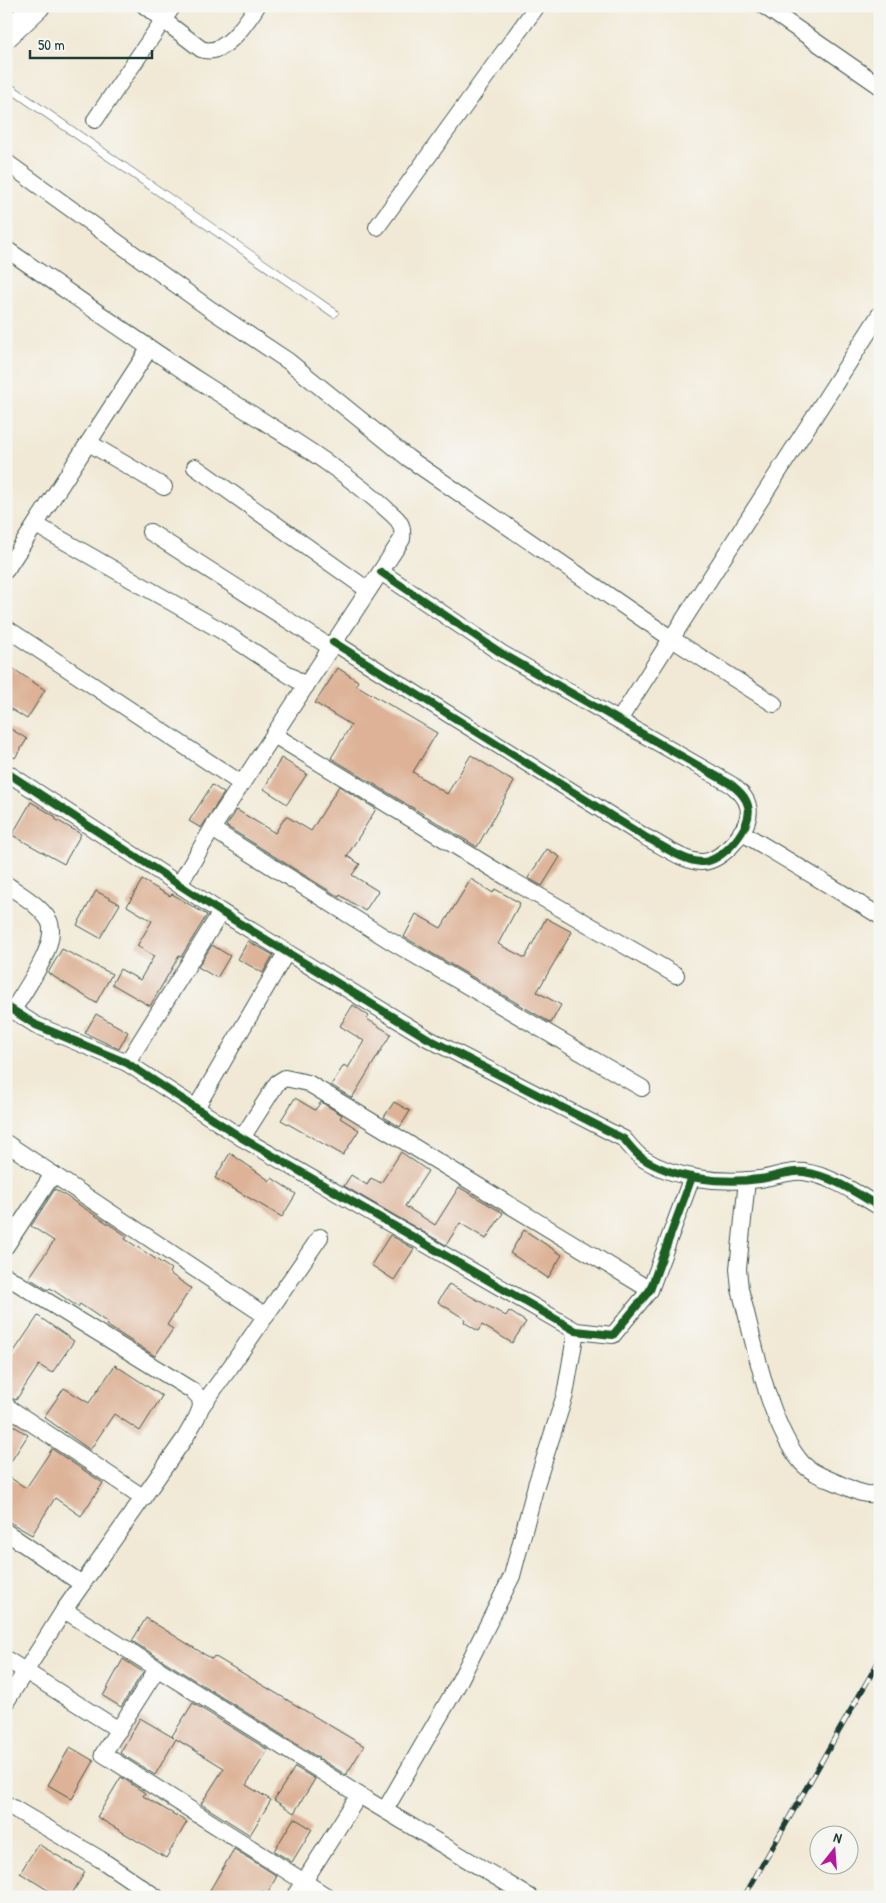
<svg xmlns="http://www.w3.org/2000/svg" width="886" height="1903" font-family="'Patrick Hand',sans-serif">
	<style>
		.building { fill: #ddb297 }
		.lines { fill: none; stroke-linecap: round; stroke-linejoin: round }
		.lane-casing { stroke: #3e574c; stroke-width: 9 }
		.street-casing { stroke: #3e574c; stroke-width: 18 }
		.primary-casing { stroke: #3e574c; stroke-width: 27 }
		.lane { stroke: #fff; stroke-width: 8 }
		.street { stroke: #fff; stroke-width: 16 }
		.primary { stroke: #fff; stroke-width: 25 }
		.rail-casing { stroke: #1f3d34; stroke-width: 5.5 }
		.rail { stroke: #f6f6f2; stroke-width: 4; stroke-dasharray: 11; stroke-linecap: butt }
		.cycleway-casing { stroke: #f6f6f2; stroke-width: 11 }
		.cycleway { stroke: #1b5e20; stroke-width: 8 }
	</style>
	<rect width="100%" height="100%" fill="#f6f6f2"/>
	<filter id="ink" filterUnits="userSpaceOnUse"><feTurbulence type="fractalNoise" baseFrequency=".02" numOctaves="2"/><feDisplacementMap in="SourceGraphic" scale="10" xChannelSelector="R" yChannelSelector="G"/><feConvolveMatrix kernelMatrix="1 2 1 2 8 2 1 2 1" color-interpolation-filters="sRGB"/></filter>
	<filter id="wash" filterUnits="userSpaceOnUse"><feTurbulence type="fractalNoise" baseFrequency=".0096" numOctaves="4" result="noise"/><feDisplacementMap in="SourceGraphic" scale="20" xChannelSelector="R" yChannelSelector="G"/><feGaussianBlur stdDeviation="1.12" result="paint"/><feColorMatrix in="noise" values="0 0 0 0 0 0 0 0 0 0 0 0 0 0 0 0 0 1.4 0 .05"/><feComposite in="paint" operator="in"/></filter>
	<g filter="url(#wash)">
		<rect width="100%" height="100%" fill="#f1e9d5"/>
		<g id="blocks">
			<g class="building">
				<polygon points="6,664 45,690 27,719 6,706"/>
				<polygon points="338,668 358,681 356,685 437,733 413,772 425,780 447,794 471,755 514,782 477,847 331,758 351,725 315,703"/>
				<polygon points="6,726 27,739 15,758 6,752"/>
				<polygon points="281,758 307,774 287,804 264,789"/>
				<polygon points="212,785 224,793 201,828 189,821"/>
				<polygon points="339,786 376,809 347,856 360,864 352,875 378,891 365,911 340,895 339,897 226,826 237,810 275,833 286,816 311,831"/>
				<polygon points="31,802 56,817 55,819 81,834 64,864 12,835"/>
				<polygon points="547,849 560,857 542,886 528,878"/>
				<polygon points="471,879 493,893 495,889 520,903 498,944 525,958 546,918 572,932 537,992 561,1005 551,1023 404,937 416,914 441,928"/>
				<polygon points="142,880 170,896 172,894 207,915 181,957 179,956 150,1006 112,984 120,969 140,980 154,956 137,946 152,921 127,906"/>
				<polygon points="96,891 120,904 100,938 77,925"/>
				<polygon points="248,941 273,955 263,973 238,959"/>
				<polygon points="212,945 230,956 217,978 198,967"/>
				<polygon points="62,949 112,974 96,1003 48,973"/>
				<polygon points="353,1005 369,1016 367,1019 391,1034 352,1098 331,1085 344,1065 348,1068 364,1041 340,1026"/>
				<polygon points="96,1014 128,1032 119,1049 85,1033"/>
				<polygon points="295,1098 315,1110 321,1102 342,1115 340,1118 359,1130 343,1155 281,1120"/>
				<polygon points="394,1102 410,1111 400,1127 384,1117"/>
				<polygon points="401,1152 428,1171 405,1206 435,1225 459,1187 503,1213 486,1239 460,1223 446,1245 344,1186 351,1175 367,1185 371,1178 381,1183"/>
				<polygon points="230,1153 270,1181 272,1178 296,1194 282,1217 215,1178"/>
				<polygon points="55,1189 127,1236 125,1239 171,1269 169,1273 191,1288 167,1325 173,1329 155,1356 106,1325 108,1323 80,1304 78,1307 50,1288 48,1290 29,1278 54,1241 31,1226"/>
				<polygon points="524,1230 562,1255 548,1278 510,1253"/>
				<polygon points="390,1235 414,1249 394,1280 371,1265"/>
				<polygon points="449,1284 506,1316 509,1311 526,1322 512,1343 482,1325 478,1331 464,1322 465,1319 438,1302"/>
				<polygon points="38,1316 74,1341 52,1373 39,1365 16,1400 6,1396 6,1349 13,1353"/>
				<polygon points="115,1365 162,1396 140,1431 114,1414 90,1450 44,1417 64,1388 89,1403"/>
				<polygon points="6,1421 28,1435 6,1469"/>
				<polygon points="52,1449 103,1483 81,1516 55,1498 32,1535 6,1520 6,1475 26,1488"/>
				<polygon points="146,1618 212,1659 214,1656 364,1746 346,1775 132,1641"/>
				<polygon points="123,1659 143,1672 121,1707 103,1696"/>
				<polygon points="193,1703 268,1750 246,1785 271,1800 250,1835 201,1804 224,1768 176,1739 155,1775 120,1753 140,1718 174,1738 172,1736"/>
				<polygon points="70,1747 94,1761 72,1799 48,1785"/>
				<polygon points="295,1767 315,1779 294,1813 274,1800"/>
				<polygon points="121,1777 145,1793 143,1796 187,1822 166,1858 97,1817"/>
				<polygon points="294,1818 312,1829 292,1862 274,1851"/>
				<polygon points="38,1844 85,1872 70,1897 59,1897 20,1873"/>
				<polygon points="234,1849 277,1876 267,1894 262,1891 258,1897 222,1897 210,1890"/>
			</g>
		</g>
	</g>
	<g filter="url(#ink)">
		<use href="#blocks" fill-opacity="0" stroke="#3e574c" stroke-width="1"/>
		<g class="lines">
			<defs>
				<polyline id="lane" points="6,85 334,313"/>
				<g id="street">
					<path d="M145 6 201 49C224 58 246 23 257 6"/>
					<polyline points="764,6 880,86"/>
					<polyline points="95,120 173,6"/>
					<polyline points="6,162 210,309 288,361 408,458 672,639 774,704"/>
					<polyline points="377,227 537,6"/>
					<path d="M6 249C72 294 137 341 204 384 266 424 340 465 394 516 402 523 403 529 402 539L212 829 179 885"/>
					<polyline points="89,443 164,487"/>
					<polyline points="195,467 368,590"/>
					<polyline points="36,525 222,631 306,686"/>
					<polyline points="150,532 330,647"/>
					<polyline points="6,570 149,349"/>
					<polyline points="6,628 242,784"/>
					<path d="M333 642 645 837C662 845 682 861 701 862 722 863 754 826 748 806 746 797 739 791 732 785L501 653 381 572"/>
					<polyline points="619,720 880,314"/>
					<polyline points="274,735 508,878 676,975"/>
					<path d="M6 772 221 912 429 1039 624 1139C629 1145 635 1153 642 1158 674 1179 722 1184 760 1179 775 1177 789 1170 804 1172 832 1176 856 1193 880 1207"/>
					<polyline points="212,829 389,940 642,1088"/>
					<polyline points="741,832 880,916"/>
					<path d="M6 884C21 895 38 904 48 919 62 940 24 991 13 1010"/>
					<polyline points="6,1006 36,1025 127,1063 242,1138 576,1331 613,1335 650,1290 692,1177"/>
					<polyline points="127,1063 221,912"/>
					<polyline points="196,1108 286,953"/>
					<polyline points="242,1138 277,1083 285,1078 308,1083 650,1290"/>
					<polyline points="6,1143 266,1316"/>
					<path d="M747 1180 738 1269 740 1289C754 1340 768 1424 802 1463 812 1474 829 1479 842 1485 852 1489 863 1496 874 1494L880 1490"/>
					<polyline points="6,1246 53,1174"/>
					<polyline points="6,1276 193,1391 200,1398 201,1407 197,1417 185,1438 64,1610 6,1702"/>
					<polyline points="6,1406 144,1498"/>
					<polyline points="201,1407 231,1366 320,1237"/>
					<polyline points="6,1532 82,1584"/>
					<polyline points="64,1610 359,1795 294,1897"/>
					<polyline points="6,1659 119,1730"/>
					<polyline points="157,1669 103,1754 328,1897"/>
					<polyline points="359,1795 530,1897"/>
					<polyline points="6,1804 100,1859 156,1897"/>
					<polyline points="385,1810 457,1686 512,1576 536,1485 565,1395 576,1331"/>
				</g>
				<polyline id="primary" points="6,35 37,6"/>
			</defs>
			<use href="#lane" class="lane-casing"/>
			<use href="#street" class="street-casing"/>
			<use href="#primary" class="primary-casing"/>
			<use href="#lane" class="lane"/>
			<use href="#street" class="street"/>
			<use href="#primary" class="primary"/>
			<defs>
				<polyline id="rail" points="744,1897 880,1659"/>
			</defs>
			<use href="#rail" class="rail-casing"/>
			<use href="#rail" class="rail"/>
			<defs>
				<g id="cycleway">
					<path d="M333 642 645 837C662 845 682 861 701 862 722 863 754 826 748 806 746 797 739 791 732 785L501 653 381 572"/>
					<path d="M6 772 221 912 429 1039 624 1139C629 1145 635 1153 642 1158 674 1179 722 1184 760 1179 775 1177 789 1170 804 1172 832 1176 856 1193 880 1207"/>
					<polyline points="6,1006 36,1025 127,1063 242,1138 576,1331 613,1335 650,1290 692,1177"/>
				</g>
			</defs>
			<use href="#cycleway" class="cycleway-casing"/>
			<use href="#cycleway" class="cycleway"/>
		</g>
	</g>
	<rect width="886" height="1903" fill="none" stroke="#f6f6f2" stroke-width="25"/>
	<g transform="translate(834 1850) rotate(17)"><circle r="24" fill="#f6f6f2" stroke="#a0aca6"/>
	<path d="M0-4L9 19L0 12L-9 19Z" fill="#b5179e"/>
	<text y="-8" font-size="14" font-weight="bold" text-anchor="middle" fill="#1f3d34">N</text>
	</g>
	<path d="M30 50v8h122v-8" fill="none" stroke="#1f3d34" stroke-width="2.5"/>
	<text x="38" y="50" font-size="15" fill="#1f3d34" stroke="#f6f6f2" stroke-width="4" paint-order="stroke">50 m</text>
</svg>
